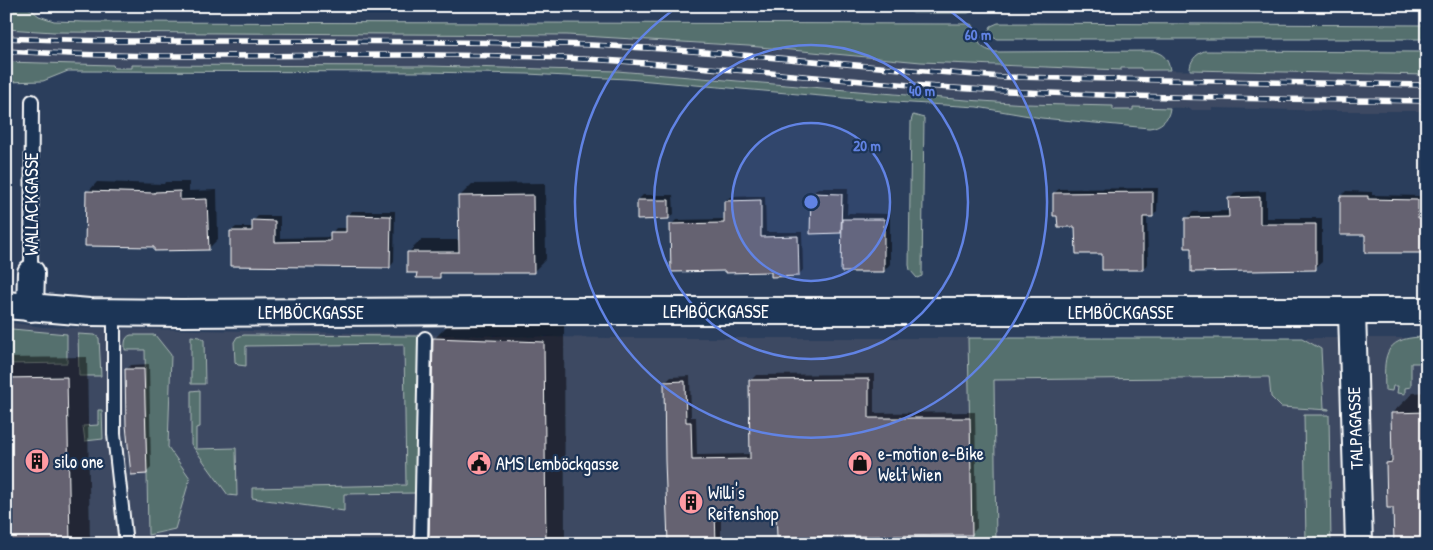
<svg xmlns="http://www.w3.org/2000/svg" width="1433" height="550" font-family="'Patrick Hand',sans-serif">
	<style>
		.built { fill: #3c4962 }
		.green { fill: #55706e; stroke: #aab8b6 }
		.shadow { fill: #0007 }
		.building { fill: #656271; stroke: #fff }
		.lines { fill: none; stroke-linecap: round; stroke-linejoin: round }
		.service-casing { stroke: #fff; stroke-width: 16 }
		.minor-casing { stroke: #fff; stroke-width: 30 }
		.service { stroke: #1d3557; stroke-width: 12 }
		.minor { stroke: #1d3557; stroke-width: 26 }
		.rail-casing { stroke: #fff; stroke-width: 5.5 }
		.rail { stroke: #1d3557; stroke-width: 4; stroke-dasharray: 11; stroke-linecap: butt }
		.ring { fill: none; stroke: #6183e4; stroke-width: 2.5 }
		.labels { text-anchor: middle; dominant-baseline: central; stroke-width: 4.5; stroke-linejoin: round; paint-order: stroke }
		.street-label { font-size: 18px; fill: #fff; stroke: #1d3557 }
		.poi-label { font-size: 18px; fill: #fff; stroke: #1d3557; text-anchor: start }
		.centre { fill: #6183e4; stroke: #1d3557; stroke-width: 2.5 }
		.ring-label { font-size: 15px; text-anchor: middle; font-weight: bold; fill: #6183e4; stroke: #1d3557; stroke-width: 4.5; stroke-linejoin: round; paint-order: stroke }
	</style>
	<rect width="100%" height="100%" fill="#2b3e5c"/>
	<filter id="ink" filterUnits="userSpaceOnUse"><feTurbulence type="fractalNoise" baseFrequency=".02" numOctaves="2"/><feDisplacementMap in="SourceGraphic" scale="10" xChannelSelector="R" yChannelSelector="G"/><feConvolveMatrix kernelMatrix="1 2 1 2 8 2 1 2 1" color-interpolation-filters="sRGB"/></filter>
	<g filter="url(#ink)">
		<g class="built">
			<polygon points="6,29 54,32 566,35 748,46 921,62 1030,67 1142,68 1142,70 1319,72 1427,75 1427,111 1334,111 1212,108 1212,110 1192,110 1190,108 1134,107 1133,110 1112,110 1113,106 1026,104 693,77 617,71 546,69 429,66 133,65 132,68 113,68 113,65 6,62"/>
			<polygon points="6,322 43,327 608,338 1427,338 1427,544 6,544"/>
		</g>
		<g class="green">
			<path d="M6 6H26L39 16 54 21 85 22 970 24 973 25C979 40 976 48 995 52L1153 51C1164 54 1168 59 1170 70H1142L1141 68H1121V70L921 62 748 46 567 35 54 32 6 29Z"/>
			<polygon points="906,6 975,6 973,11 968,13 913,13 909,11"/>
			<polygon points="998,23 1427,25 1427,39 997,39 989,36 988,32 991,26"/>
			<path d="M1204 51 1427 52V75L1190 70C1190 61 1195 55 1204 51Z"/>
			<path d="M6 62 113 65 114 68H132V65L429 66 617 71 967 100 1026 104 1113 106V110H1133V107L1170 108C1169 120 1160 127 1149 128L1041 118 977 107 878 101 627 79 527 74 424 72 68 71 43 81 6 82Z"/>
			<polygon points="913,115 924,118 922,276 917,278 910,270 909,265 911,121"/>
			<polygon points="12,329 67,334 67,363 6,364 6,331"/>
			<polygon points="78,334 95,335 99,338 101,376 79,376"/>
			<path d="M131 335H155L171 355 168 447 190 478 175 529 148 535 145 350H125C125 344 124 337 131 335Z"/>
			<polygon points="244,335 419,336 416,493 344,494 344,511 252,498 252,488 406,485 404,344 246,346 246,366 238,365 235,362 234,342 237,337"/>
			<polygon points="191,336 200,337 204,340 205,384 191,384"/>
			<path d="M1422 337V347H1427V363H1411V387L1405 388V394L1397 393 1398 386H1393L1392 391 1385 390C1384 358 1382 338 1422 337Z"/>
			<polygon points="968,338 1302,338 1321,349 1324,408 1329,409 1329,410 1281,407 1271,397 1269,377 994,380 996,544 972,544"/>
			<polygon points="200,390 200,427 196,428 196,449 236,448 237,496 228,495 191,444 191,391"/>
			<polygon points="98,410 102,410 103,439 85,441 83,426 98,425"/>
			<polygon points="1304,415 1329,415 1331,544 1306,544"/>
		</g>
		<g class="shadow">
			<polygon points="97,182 164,184 165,182 189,182 189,191 217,190 218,239 209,248 155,246 88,192"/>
			<polygon points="545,183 546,259 534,271 444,272 440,276 418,272 409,252 421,240 460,240 460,196 472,184"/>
			<polygon points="818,188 848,188 847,215 849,213 890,214 890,264 884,271 843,230 841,232 812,194"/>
			<polygon points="1158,188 1157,211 1153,216 1147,216 1148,264 1143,268 1103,252 1076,226 1054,193 1059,189"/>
			<polygon points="1266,191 1266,218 1322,218 1322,262 1315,268 1192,247 1187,218 1193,212 1230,211 1230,198 1236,192"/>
			<polygon points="1346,191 1372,192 1372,195 1422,196 1422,205 1427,205 1427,251 1366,233 1341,196"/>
			<polygon points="643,195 673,195 674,214 669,218 638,200"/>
			<polygon points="765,196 766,232 802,232 803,270 798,275 772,271 671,225 676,220 725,219 725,201 730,197"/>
			<polygon points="352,211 395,211 394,262 390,267 231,265 231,231 236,227 253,227 253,221 258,216 280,216 280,238 332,237 332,233 336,228 347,228 347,216"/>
			<polygon points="455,318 564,322 565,544 430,544 434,339"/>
			<polygon points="87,357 90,544 6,544 6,358"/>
			<polygon points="149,364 151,468 146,473 127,369 131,365"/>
			<polygon points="874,374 874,413 975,412 977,528 971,534 778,507 721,511 721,536 716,541 665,383 671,377 690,376 691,417 696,417 697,455 751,454 750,381 756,375"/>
			<polygon points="1427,392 1427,544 1394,507 1387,463 1393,457 1392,413 1413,393"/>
		</g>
		<g class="building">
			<polygon points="86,191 155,193 155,192 180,191 180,200 207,199 209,250 154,251 154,247 85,246"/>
			<polygon points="1153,192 1153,217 1143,217 1143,270 1102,270 1102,254 1076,254 1075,227 1058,227 1057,216 1053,216 1053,193"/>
			<polygon points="811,193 842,194 841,233 810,234"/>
			<polygon points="533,195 534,273 440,273 440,278 416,278 417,273 407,273 407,252 459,252 458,196"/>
			<polygon points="1340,196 1368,196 1368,199 1418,200 1418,218 1427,218 1427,253 1365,253 1365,235 1340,235"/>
			<polygon points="1260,197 1260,224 1316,224 1316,270 1191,272 1191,248 1185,248 1185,218 1229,217 1228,198"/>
			<polygon points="637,200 669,200 669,219 637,220"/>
			<polygon points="761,200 761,237 798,236 799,276 771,277 771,272 725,273 725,271 671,272 670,224 724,223 724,201"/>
			<polygon points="346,215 391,216 390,268 230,266 230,231 252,231 252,220 275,221 275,242 330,241 330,232 346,232"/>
			<polygon points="842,219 884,219 884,272 841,272"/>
			<polygon points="433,338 544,342 546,544 429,544"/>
			<polygon points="125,369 144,369 147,474 131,475 126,425"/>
			<polygon points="67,377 70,544 6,544 6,378"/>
			<polygon points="869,379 869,418 970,418 972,535 777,537 776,509 715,512 716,543 668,542 665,461 664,382 685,381 686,422 691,422 692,460 750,459 749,380"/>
			<polygon points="1427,412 1427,544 1394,544 1393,508 1387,508 1386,463 1392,462 1391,413"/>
		</g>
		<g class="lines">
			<defs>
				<g id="service">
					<polyline points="31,273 32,101"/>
					<polyline points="114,313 114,434 126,544"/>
					<polyline points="421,544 425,338"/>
				</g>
				<g id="minor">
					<polyline points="6,305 89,312 181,313 491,311 1427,311"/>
					<polyline points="30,308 31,273"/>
					<polyline points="1352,312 1359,544"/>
				</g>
			</defs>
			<use href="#service" class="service-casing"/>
			<use href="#minor" class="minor-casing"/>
			<use href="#service" class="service"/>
			<use href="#minor" class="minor"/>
			<defs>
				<g id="rail">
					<path d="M6 38C85 42 163 41 242 41 347 41 453 41 558 44 707 48 855 67 1004 77L1427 85"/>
					<path d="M6 51C192 62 378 50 564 58 699 64 834 81 970 89 1122 98 1274 99 1427 101"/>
				</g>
			</defs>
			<use href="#rail" class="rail-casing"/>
			<use href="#rail" class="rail"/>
		</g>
	</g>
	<circle cx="811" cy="202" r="79" fill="#6183e4" fill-opacity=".12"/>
	<g class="ring">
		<circle cx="811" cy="202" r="79"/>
		<circle cx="811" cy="202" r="157"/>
		<path d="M943 6A236 236 0 1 1 679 6"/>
	</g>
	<defs>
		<symbol id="building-disc" viewBox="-11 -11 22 22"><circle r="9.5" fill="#ff9aa2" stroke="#1d3557"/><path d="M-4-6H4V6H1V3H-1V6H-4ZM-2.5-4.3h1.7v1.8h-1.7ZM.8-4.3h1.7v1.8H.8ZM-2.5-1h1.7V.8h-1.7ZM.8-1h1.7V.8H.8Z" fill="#111"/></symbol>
		<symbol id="civic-disc" viewBox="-11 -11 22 22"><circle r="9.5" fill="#ff9aa2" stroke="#1d3557"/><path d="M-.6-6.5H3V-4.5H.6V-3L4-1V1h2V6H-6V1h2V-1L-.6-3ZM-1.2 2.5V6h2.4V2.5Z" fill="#111"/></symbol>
		<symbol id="shop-disc" viewBox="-11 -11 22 22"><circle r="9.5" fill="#ff9aa2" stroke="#1d3557"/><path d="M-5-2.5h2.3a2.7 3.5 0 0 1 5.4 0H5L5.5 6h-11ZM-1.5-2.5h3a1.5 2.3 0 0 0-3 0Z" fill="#111"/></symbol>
	</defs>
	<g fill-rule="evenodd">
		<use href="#building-disc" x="23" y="447" width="28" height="28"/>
		<use href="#civic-disc" x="465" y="449" width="28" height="28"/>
		<use href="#shop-disc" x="846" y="449" width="28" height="28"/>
		<use href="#building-disc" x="677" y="488" width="28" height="28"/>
	</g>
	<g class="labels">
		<g class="street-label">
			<text transform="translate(31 204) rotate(-90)">WALLACKGASSE</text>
			<text x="716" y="311">LEMBÖCKGASSE</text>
			<text x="311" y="312">LEMBÖCKGASSE</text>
			<text x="1121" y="312">LEMBÖCKGASSE</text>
			<text transform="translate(1355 428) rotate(-92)">TALPAGASSE</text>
		</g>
		<g class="poi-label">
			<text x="878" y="453">e-motion e-Bike<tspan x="878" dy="21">Welt Wien</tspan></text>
			<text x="54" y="461">silo one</text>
			<text x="496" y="463">AMS Lemböckgasse</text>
			<text x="708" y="492">Willi's<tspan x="708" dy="21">Reifenshop</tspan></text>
		</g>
	</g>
	<circle cx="811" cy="202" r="8" class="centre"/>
	<g class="ring-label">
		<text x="978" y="40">60 m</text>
		<text x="922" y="96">40 m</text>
		<text x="867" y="151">20 m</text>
	</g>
	<rect width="1433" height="550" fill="none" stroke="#1d3557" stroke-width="25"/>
	<rect x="12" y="12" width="1408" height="525" fill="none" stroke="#fff" stroke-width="2" filter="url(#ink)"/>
</svg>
